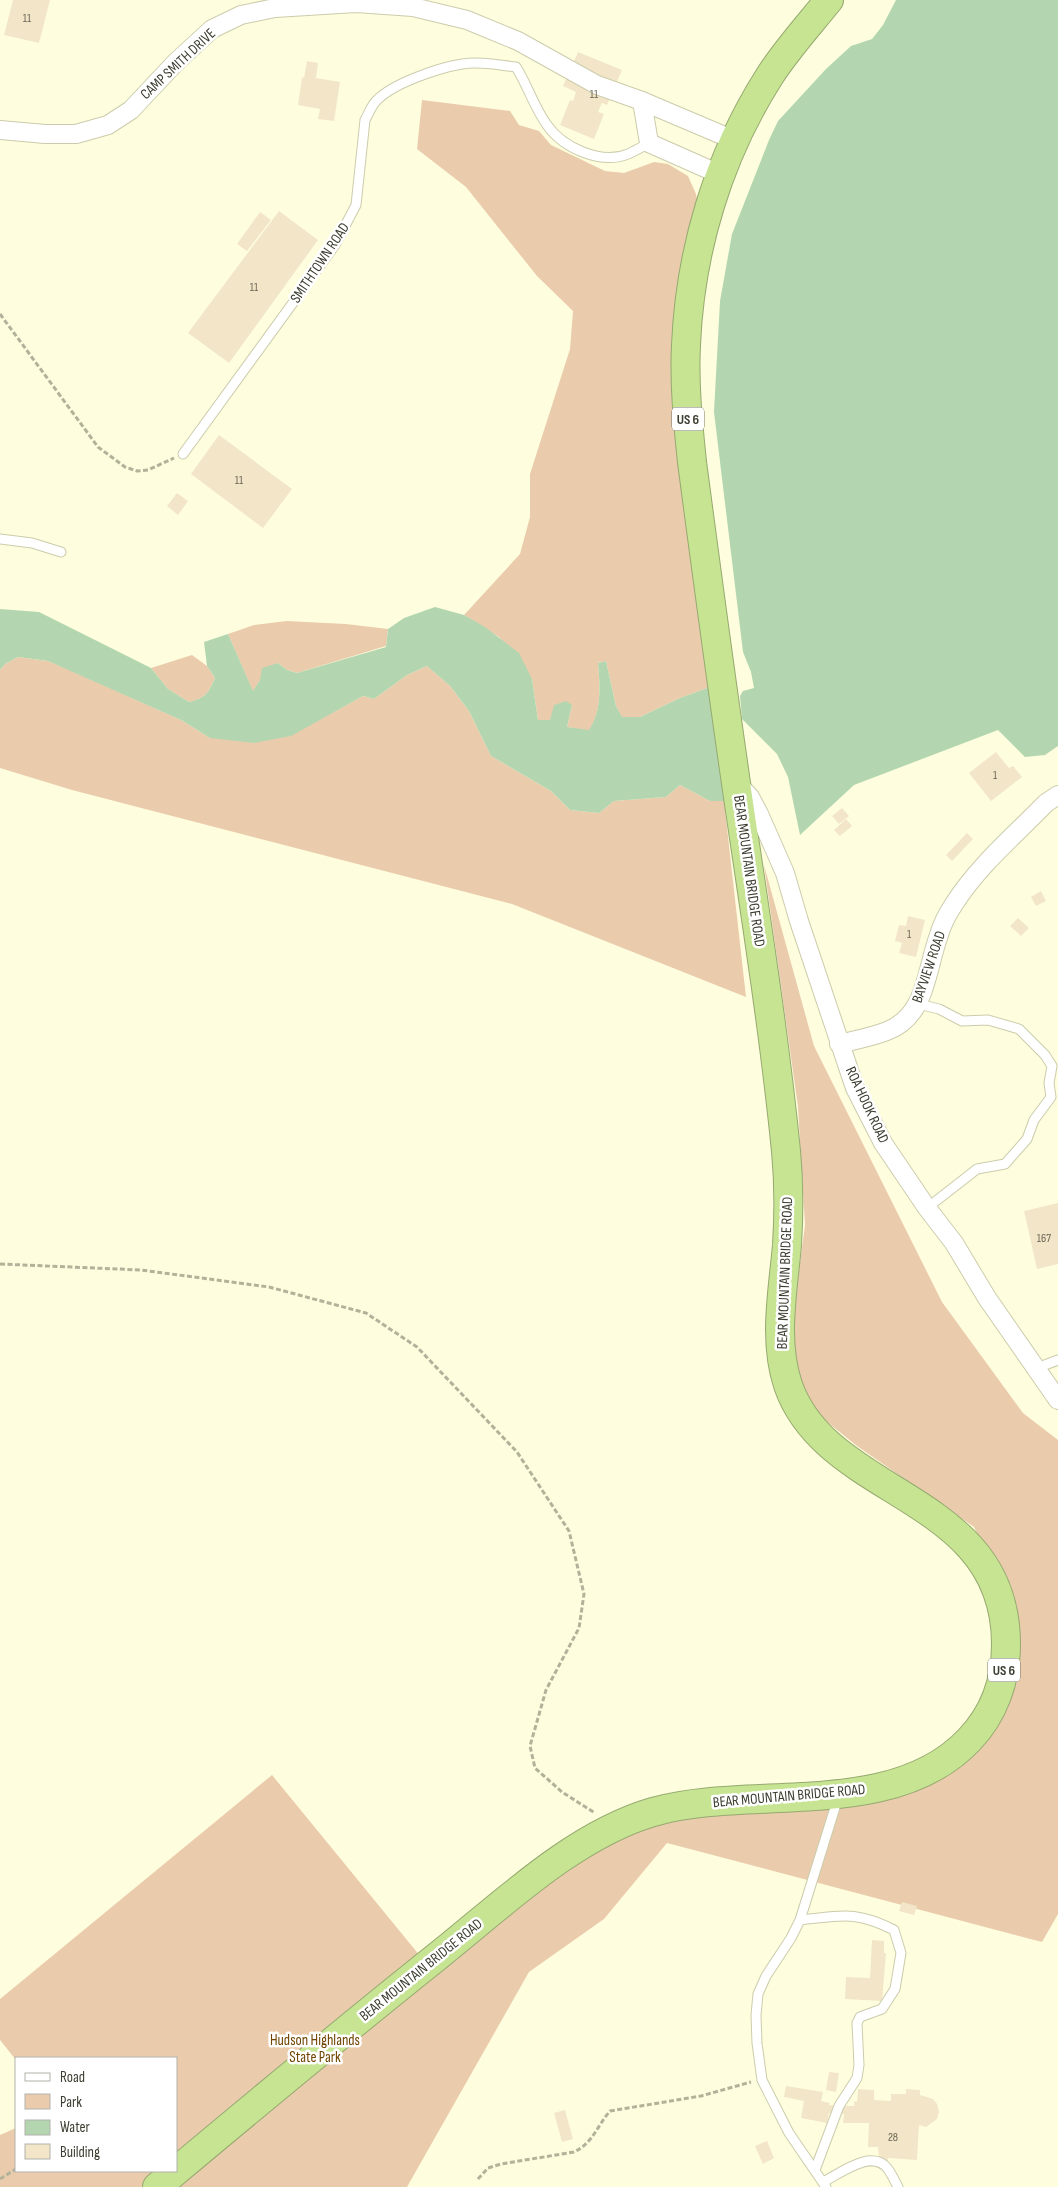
<svg xmlns="http://www.w3.org/2000/svg" width="1058" height="2187" font-family="'Sofia Sans Condensed',sans-serif">
	<style>
		.green { fill: #eaccad }
		.water { fill: #b3d6b1 }
		.building { fill: #f2e5c8 }
		.lines { fill: none; stroke-linecap: round; stroke-linejoin: round }
		.lane-casing { stroke: #ccccad; stroke-width: 11 }
		.street-casing { stroke: #ccccad; stroke-width: 20 }
		.highway-casing { stroke: #96a970; stroke-width: 30 }
		.path { stroke: #b2b29a; stroke-width: 3; stroke-dasharray: 5 2.5; stroke-linecap: butt }
		.lane { stroke: #fff; stroke-width: 9 }
		.street { stroke: #fff; stroke-width: 18 }
		.highway { stroke: #c6e492; stroke-width: 28 }
		.labels { text-anchor: middle; dominant-baseline: central; stroke-width: 5; stroke-linejoin: round; paint-order: stroke }
		.number-label { font-size: 12px; fill: #6a6656 }
		.shield { fill: #fff; stroke: #76766e; stroke-width: 1 }
		.shield-label { font-size: 14px; font-weight: bold; fill: #3c3c30 }
		.street-label { font-size: 15px; fill: #3c3c30; stroke: #fff }
		.park-label { font-size: 15px; fill: #704400; stroke: #fff }
	</style>
	<rect width="100%" height="100%" fill="#fefede"/>
	<g class="green">
		<path d="M422 100 510 111 519 125 539 131 551 145 605 171 624 173 654 162 668 164 688 176 696 194 699 212 693 232 710 687 680 698 640 717 622 718 616 706 606 661 598 663C600 686 602 711 589 731L567 727 572 705 550 720H538L532 679 499 637 464 615 520 554 530 517V474L570 349 573 311 537 276 466 187 417 149Z"/>
		<polygon points="287,621 346,624 388,629 386,646 297,673 287,670 278,663 260,680 253,692 228,634 254,625"/>
		<path d="M192 655 207 666 215 678C208 693 206 698 189 702L168 689 151 668Z"/>
		<polygon points="18,657 48,661 72,671 181,720 210,738 330,714 363,696 374,699 407,675 427,666 450,686 469,711 491,756 551,791 570,810 599,813 614,801 666,797 680,785 710,801 724,801 746,997 512,904 72,790 0,768 0,670 5,664"/>
		<polygon points="764,865 814,1046 942,1302 1023,1413 1058,1440 1058,1914 1042,1942 667,1843 604,1919 529,1972 407,2187 0,2187 0,2135 16,2128 16,2171 176,2171 176,2058 16,2058 16,2060 0,2040 0,1999 272,1775 434,1973 619,1830 650,1817 807,1807 982,1740 1011,1603 974,1527 857,1446 816,1413 796,1369 793,1317 805,1225 798,1107"/>
	</g>
	<g class="water">
		<polygon points="896,0 1058,0 1058,746 1045,755 1025,757 998,730 854,785 800,835 788,777 777,754 742,719 740,696 743,691 754,688 751,672 743,652 714,412 720,301 732,234 769,140 778,121 826,69 851,46 872,39 883,25"/>
		<path d="M435 607 464 615 485 627 519 653 532 679 538 720H550L554 705 566 701 572 705 567 727 589 730C602 711 600 686 598 663L606 661 616 706 622 717H640L680 698 710 687 724 801H710L680 785 666 797 614 801 599 813 570 810 551 791 491 756 469 711 450 686 427 666 407 675 374 699 363 696 291 736 254 743 210 738 181 720 48 661 18 657 5 664 0 670V609L39 612 151 668 168 689 189 702C206 698 208 693 215 678L207 666 204 642 228 634 253 691 260 680 262 668 278 663 287 670 297 673 386 647 388 629 404 618Z"/>
	</g>
	<g class="building">
		<polygon points="13,0 50,0 39,43 4,35"/>
		<polygon points="578,52 622,70 607,105 602,103 598,112 604,114 594,139 560,125 570,100 573,101 576,92 563,86"/>
		<polygon points="307,61 318,63 316,78 340,82 334,121 318,119 320,109 298,105 302,77 304,78"/>
		<polygon points="279,211 318,240 229,363 188,333"/>
		<polygon points="260,212 271,220 247,251 237,244"/>
		<polygon points="219,435 292,489 263,528 191,474"/>
		<polygon points="177,493 188,501 178,515 167,506"/>
		<polygon points="996,752 1009,768 1013,766 1022,777 991,801 969,773"/>
		<polygon points="842,808 849,816 839,824 832,816"/>
		<polygon points="846,819 852,826 840,836 834,830"/>
		<polygon points="967,833 973,839 952,861 946,855"/>
		<polygon points="1041,891 1046,901 1036,906 1031,897"/>
		<polygon points="908,916 925,920 916,957 899,953 902,943 895,941 899,925 906,926"/>
		<polygon points="1018,918 1029,928 1021,936 1010,926"/>
		<polygon points="1058,1203 1058,1264 1037,1269 1024,1211"/>
		<polygon points="902,1902 917,1906 914,1915 899,1911"/>
		<polygon points="872,1940 884,1941 884,1953 886,1953 882,2001 845,1999 846,1977 870,1978"/>
		<polygon points="829,2072 839,2073 836,2092 826,2090"/>
		<polygon points="786,2086 823,2092 821,2101 830,2103 829,2105 841,2106 854,2106 854,2101 857,2102 858,2089 874,2090 874,2100 891,2101 891,2094 906,2094 906,2089 920,2090 920,2095 933,2099 937,2104 939,2111 937,2119 926,2127 919,2125 917,2160 888,2158 887,2169 880,2168 878,2147 868,2147 869,2123 843,2123 844,2114 829,2113 827,2123 801,2118 804,2101 784,2097"/>
		<polygon points="565,2110 573,2139 562,2142 554,2113"/>
		<polygon points="767,2141 774,2158 763,2164 755,2146"/>
	</g>
	<g class="lines">
		<defs>
			<g id="lane">
				<path d="M183 454 335 245 356 205 365 120C369 113 371 106 377 100 394 83 438 68 462 64 480 61 498 65 516 67 528 86 534 107 547 125 563 148 601 165 628 154 635 151 642 147 649 143"/>
				<polyline points="0,539 32,543 61,552"/>
				<polyline points="918,1004 939,1009 962,1021 988,1020 1019,1029 1045,1055 1052,1066 1049,1083 1051,1097 1034,1120 1027,1139 1005,1164 977,1169 927,1208"/>
				<polyline points="1037,1368 1058,1360"/>
				<path d="M800 1920C841 1916 855 1910 894 1930L901 1953 895 1989 882 2009 860 2017 857 2023 859 2065 857 2078 839 2106 815 2170"/>
				<path d="M823 2182C841 2173 872 2148 888 2169 892 2175 895 2181 898 2187"/>
				<polyline points="826,2187 789,2133 762,2080 757,2043 756,2015 758,1994 766,1976 791,1938 800,1920 838,1798"/>
			</g>
			<g id="street">
				<polyline points="642,101 649,143 719,174"/>
				<polyline points="0,130 45,134 76,134 108,125 131,110 176,62 212,29 241,15 275,8 356,3 413,7 467,20 518,41 597,85 642,101 734,140"/>
				<polyline points="738,784 750,797 759,814 785,873 799,921 855,1088 883,1143 927,1208 954,1243 987,1298 1058,1400"/>
				<path d="M839 1044C855 1040 872 1037 887 1031 927 1016 926 969 939 935 942 924 948 913 954 904 978 866 1015 835 1046 803L1058 795"/>
			</g>
			<path id="highway" d="M157 2187C250 2109 344 2031 439 1955 503 1904 574 1835 653 1812 751 1784 892 1821 969 1740 994 1714 1006 1680 1006 1644 1006 1493 827 1499 788 1385 773 1340 783 1291 787 1245 789 1213 789 1182 786 1151 775 1041 758 932 742 824 724 703 708 583 692 462 688 423 684 384 686 345 690 251 718 157 769 77 786 50 809 25 829 0"/>
		</defs>
		<use href="#lane" class="lane-casing"/>
		<use href="#street" class="street-casing"/>
		<use href="#highway" class="highway-casing"/>
		<g class="path">
			<polyline points="0,314 98,447 125,467 137,471 148,470 174,458"/>
			<polyline points="0,1264 141,1270 269,1287 366,1313 417,1347 517,1452 569,1531 584,1594 579,1628 546,1690 530,1746 535,1768 562,1792 595,1813"/>
			<polyline points="0,2179 16,2169"/>
			<path d="M478 2179 488 2168 501 2164 574 2152C593 2143 597 2126 610 2111L701 2096 751 2082"/>
		</g>
		<use href="#lane" class="lane"/>
		<use href="#street" class="street"/>
		<use href="#highway" class="highway"/>
	</g>
	<g class="labels">
		<g class="number-label">
			<text x="27" y="18">11</text>
			<text x="594" y="94">11</text>
			<text x="254" y="287">11</text>
			<text x="239" y="480">11</text>
			<text x="995" y="775">1</text>
			<text x="909" y="934">1</text>
			<text x="1044" y="1238">167</text>
			<text x="893" y="2137">28</text>
		</g>
		<g class="shield">
			<rect x="672" y="407.5" width="32" height="23" rx="4"/>
			<rect x="988" y="1658.5" width="32" height="23" rx="4"/>
		</g>
		<g class="shield-label">
			<text x="688" y="419">US 6</text>
			<text x="1004" y="1670">US 6</text>
		</g>
		<g class="street-label">
			<text transform="translate(178 64) rotate(-43)">CAMP SMITH DRIVE</text>
			<text transform="translate(320 263) rotate(-56)">SMITHTOWN ROAD</text>
			<text transform="translate(749 871) rotate(82)">BEAR MOUNTAIN BRIDGE ROAD</text>
			<text transform="translate(929 967) rotate(-71)">BAYVIEW ROAD</text>
			<text transform="translate(867 1105) rotate(65)">ROA HOOK ROAD</text>
			<text transform="translate(785 1273) rotate(-88)">BEAR MOUNTAIN BRIDGE ROAD</text>
			<text transform="translate(789 1796) rotate(-5)">BEAR MOUNTAIN BRIDGE ROAD</text>
			<text transform="translate(421 1970) rotate(-39)">BEAR MOUNTAIN BRIDGE ROAD</text>
		</g>
		<g class="park-label">
			<text x="315" y="2040">Hudson Highlands<tspan x="315" dy="17">State Park</tspan></text>
		</g>
	</g>
	<rect x="15" y="2057" width="162" height="115" fill="#ffffff" stroke="#b1b1ac"/>
	<rect x="25" y="2073" width="25" height="8" fill="#ffffff" stroke="#b1b1ac"/>
	<text x="60" y="2082" font-size="15" fill="#3c3c30">Road</text>
	<rect x="25" y="2094" width="25" height="15" fill="#eaccad" stroke="#b1b1ac"/>
	<text x="60" y="2107" font-size="15" fill="#3c3c30">Park</text>
	<rect x="25" y="2120" width="25" height="15" fill="#b3d6b1" stroke="#b1b1ac"/>
	<text x="60" y="2132" font-size="15" fill="#3c3c30">Water</text>
	<rect x="25" y="2144" width="25" height="15" fill="#f2e5c8" stroke="#b1b1ac"/>
	<text x="60" y="2157" font-size="15" fill="#3c3c30">Building</text>
</svg>
